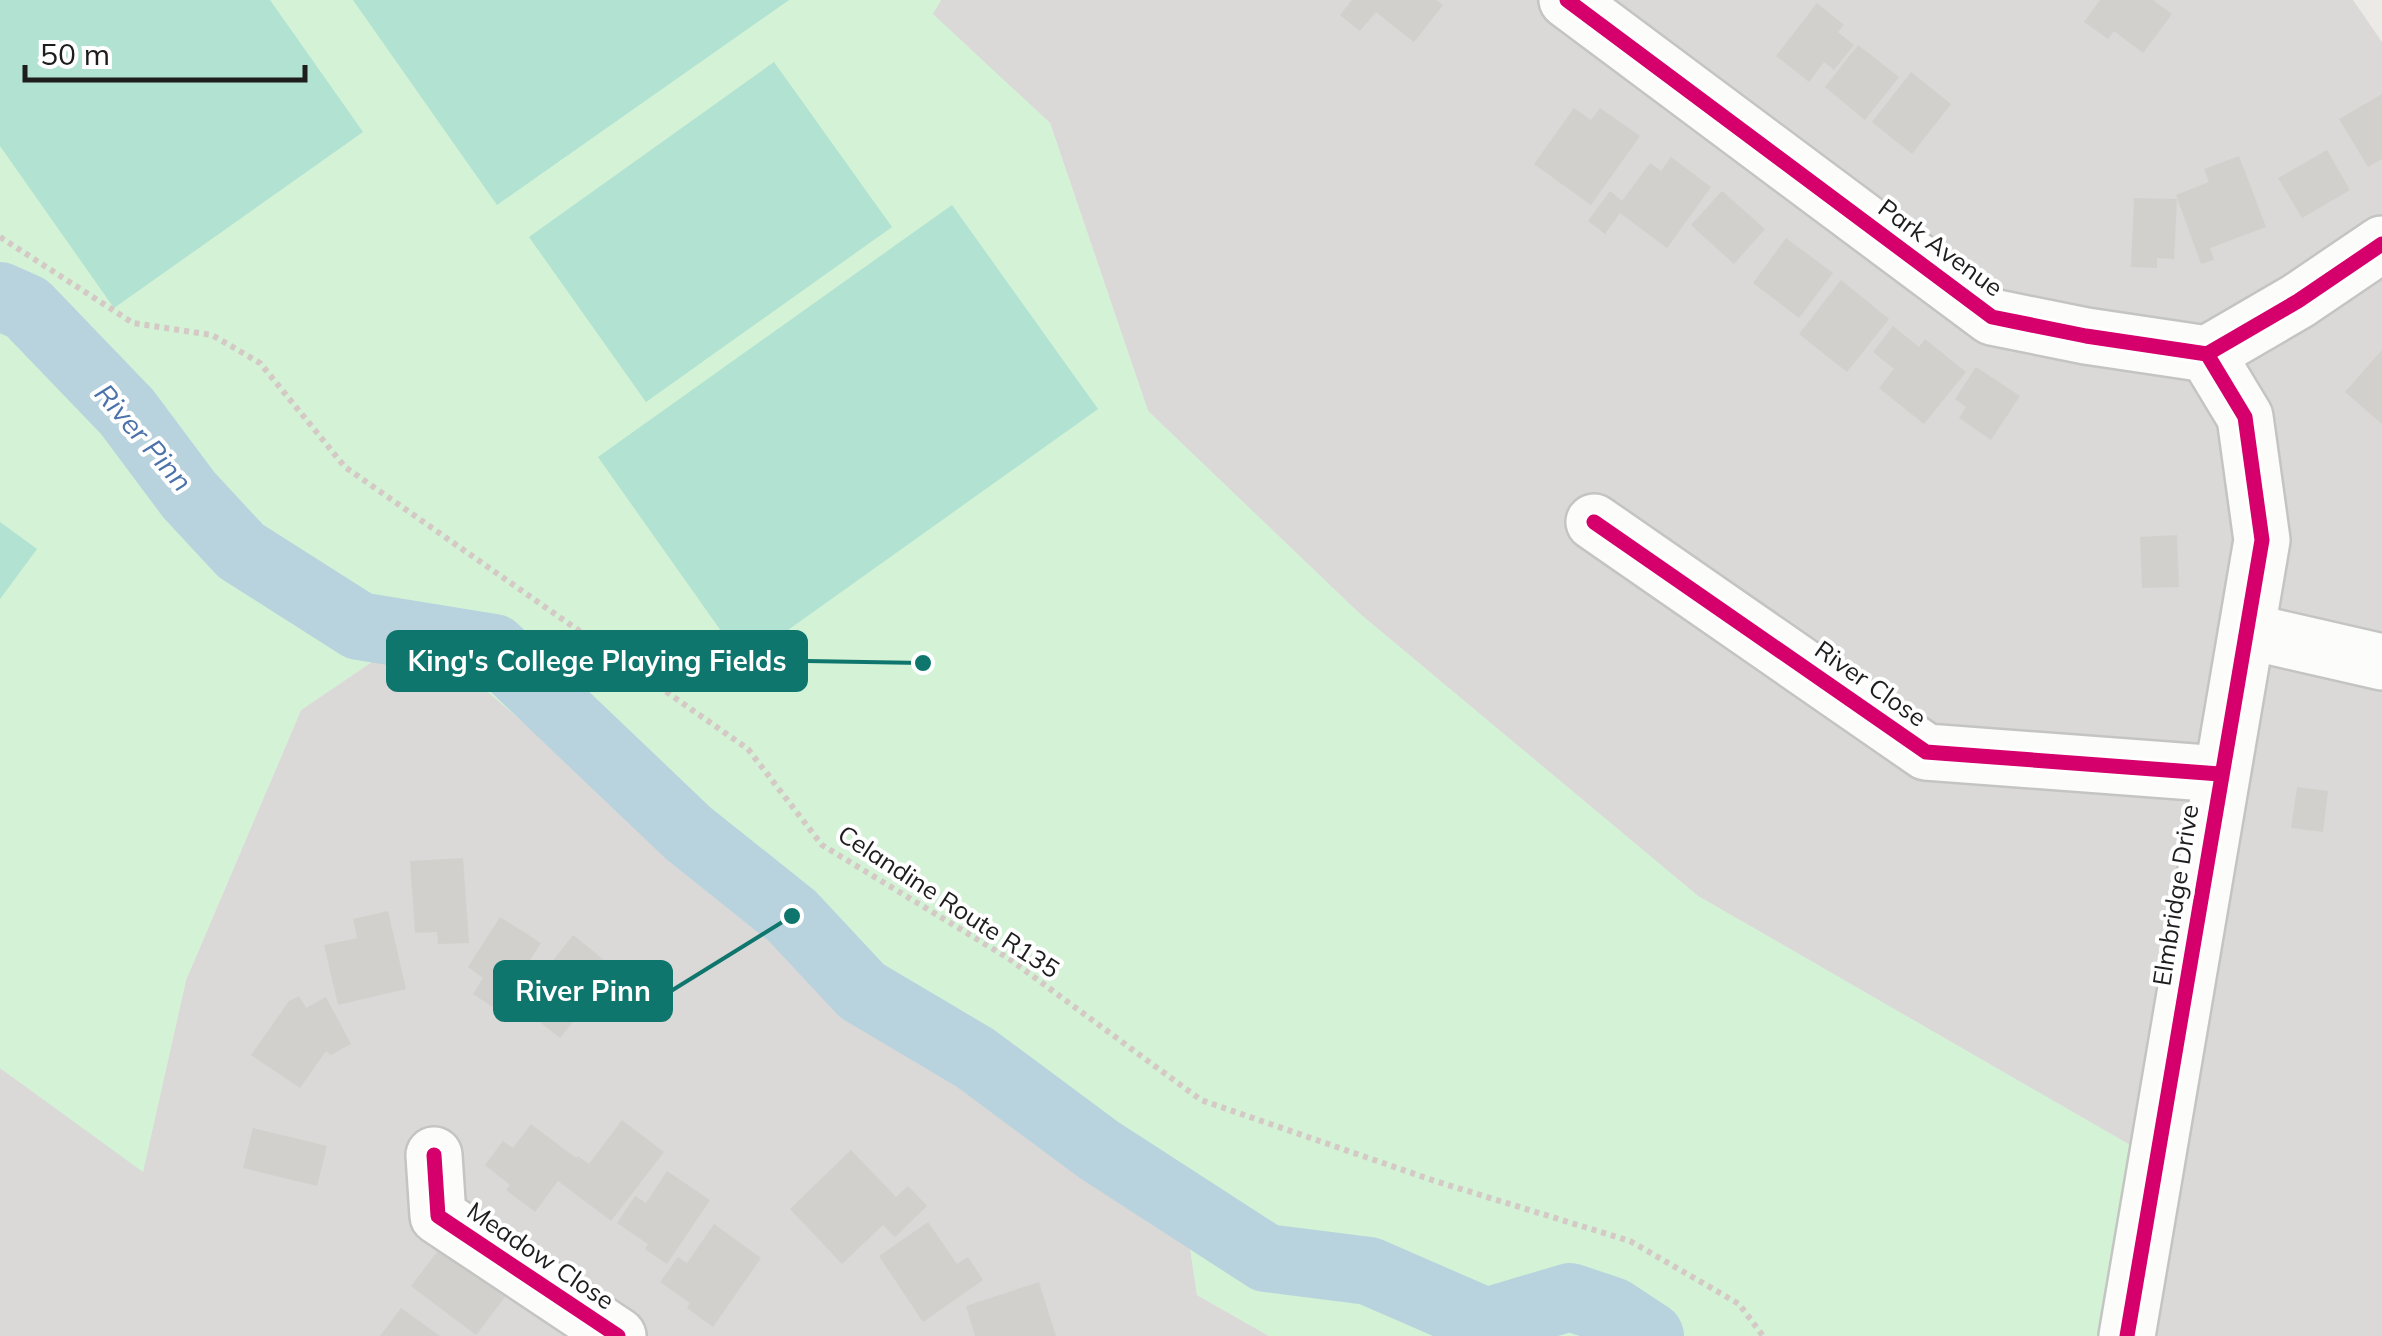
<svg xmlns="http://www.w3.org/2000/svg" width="2382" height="1336" font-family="Mulish,sans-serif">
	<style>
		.residential { fill: #dad9d7 }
		.park { fill: #d3f2d6 }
		.pitch { fill: #b1e2d2 }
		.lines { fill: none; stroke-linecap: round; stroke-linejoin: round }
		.river { stroke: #b9d3de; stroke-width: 68 }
		.building { fill: #d2d0cc }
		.minor-casing { stroke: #c4c4c2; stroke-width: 60 }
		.path { stroke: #d5c9c6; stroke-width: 6; stroke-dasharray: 5 5; stroke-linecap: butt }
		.minor { stroke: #fcfcfb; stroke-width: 55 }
		.cycleway-casing { stroke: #fff; stroke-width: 21 }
		.cycleway { stroke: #d6006c; stroke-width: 15 }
		.labels { text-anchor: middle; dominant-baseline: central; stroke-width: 8; stroke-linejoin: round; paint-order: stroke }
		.street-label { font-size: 25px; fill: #1d1d1d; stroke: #fff }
		.water-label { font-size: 28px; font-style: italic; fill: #4b72aa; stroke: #fff }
		.leader { fill: none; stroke: #0f766e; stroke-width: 4 }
		.callout-dot { fill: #0f766e; stroke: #fff; stroke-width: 4 }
		.callout { fill: #0f766e; stroke: #0f766e; stroke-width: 4 }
		.callout-label { font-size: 28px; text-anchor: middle; font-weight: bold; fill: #fff }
	</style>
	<rect width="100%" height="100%" fill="#ebeae6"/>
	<g class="residential">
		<polygon points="941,0 2353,0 2382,42 2382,1336 2127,1336 2156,1160 1698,896 1359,613 1148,411 1050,123 932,14"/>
		<polygon points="388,651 467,674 860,1012 1189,1241 1197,1295 1269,1336 0,1336 0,1068 143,1171 186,980 301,710"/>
	</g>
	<polygon class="park" points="0,0 941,0 933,14 1050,123 1148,411 1359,613 1698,896 2156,1160 2127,1336 1269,1336 1197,1295 1189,1241 860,1012 467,674 388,651 301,710 186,980 143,1172 0,1068"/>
	<g class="pitch">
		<polygon points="0,0 270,0 363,132 114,308 0,146"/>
		<polygon points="353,0 789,0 497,205"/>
		<polygon points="774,62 892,227 646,402 529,237"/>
		<polygon points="952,205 1098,409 743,662 598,457"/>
		<polygon points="0,522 37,549 0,599"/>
	</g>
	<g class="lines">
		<polyline class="river" points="0,296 27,308 127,412 189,495 241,551 359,626 494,648 688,833 792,916 862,991 975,1058 1099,1150 1266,1258 1369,1271 1486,1322 1570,1297 1612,1311 1650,1336"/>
	</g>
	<g class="building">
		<polygon points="1352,0 1436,0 1443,5 1414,42 1376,12 1360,31 1340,15"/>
		<polygon points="2100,0 2153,0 2172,14 2143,53 2114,31 2108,39 2084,22"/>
		<polygon points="1817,3 1844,25 1838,32 1854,45 1834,70 1824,62 1809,82 1776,56"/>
		<polygon points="1858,45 1899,77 1865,120 1825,87"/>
		<polygon points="1911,72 1951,104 1912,154 1872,122"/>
		<polygon points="2382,94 2382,159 2368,167 2339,119"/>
		<polygon points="1574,108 1591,120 1600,108 1640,136 1591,205 1534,164"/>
		<polygon points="2327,150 2350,190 2302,218 2278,178"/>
		<polygon points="2239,156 2266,227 2210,248 2214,260 2201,264 2176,195 2209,182 2204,169"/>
		<polygon points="1671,157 1711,187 1667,248 1620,213 1605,234 1588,221 1610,191 1622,201 1650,163 1661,171"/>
		<polygon points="1722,191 1765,229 1734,264 1691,225"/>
		<polygon points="2134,198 2177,199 2174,259 2157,258 2157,268 2131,267"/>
		<polygon points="1786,238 1833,273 1799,318 1753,283"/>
		<polygon points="1841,280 1889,319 1847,372 1799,334"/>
		<polygon points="1893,326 1919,347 1925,339 1966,372 1924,424 1879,388 1894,369 1873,352"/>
		<polygon points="2382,350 2382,424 2345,392"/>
		<polygon points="1976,367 2020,396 1991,440 1959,418 1966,407 1955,399"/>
		<polygon points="2177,535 2179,587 2142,588 2140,537"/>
		<polygon points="2297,787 2328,791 2323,832 2291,828"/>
		<polygon points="463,858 469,943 438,944 437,932 415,933 410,861"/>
		<polygon points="388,911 406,989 338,1005 324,945 357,938 353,919"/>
		<polygon points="500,917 541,943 497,1010 473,994 483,978 468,967"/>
		<polygon points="573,935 615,969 560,1038 518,1005"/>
		<polygon points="299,996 306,1008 326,997 351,1044 331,1055 326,1051 300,1088 251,1055 289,1001"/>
		<polygon points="622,1120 664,1152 611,1221 558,1181 535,1212 506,1190 510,1185 485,1165 503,1141 513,1148 531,1124 576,1158 578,1156 589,1164"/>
		<polygon points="253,1128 327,1146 317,1186 243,1168"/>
		<polygon points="851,1150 896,1197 908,1186 927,1206 895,1237 883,1225 842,1264 790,1209"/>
		<polygon points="667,1171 710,1200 667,1264 645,1249 648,1244 617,1223 635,1196 646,1203"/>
		<polygon points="928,1222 957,1264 968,1257 983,1280 923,1322 879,1256"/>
		<polygon points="714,1224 761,1258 713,1327 687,1308 690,1303 660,1282 678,1257 687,1263"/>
		<polygon points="441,1247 505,1297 476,1335 411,1286"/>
		<polygon points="1039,1282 1056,1336 975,1336 966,1306"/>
		<polygon points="401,1308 440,1336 380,1336"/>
	</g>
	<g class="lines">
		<defs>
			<g id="minor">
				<polyline points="1567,0 1992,317 2086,336 2207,354 2298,301 2382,244"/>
				<polyline points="1594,522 1926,752 2220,774"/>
				<polyline points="2247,631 2382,662"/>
				<polyline points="434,1155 438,1216 618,1336"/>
				<polyline points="2127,1336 2262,540 2245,417 2207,354"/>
			</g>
		</defs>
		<use href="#minor" class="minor-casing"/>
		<polyline class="path" points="0,237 133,323 212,335 260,363 345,467 748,749 822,845 1008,958 1201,1100 1435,1181 1630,1241 1739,1304 1763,1336"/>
		<use href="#minor" class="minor"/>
		<defs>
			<g id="cycleway">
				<polyline points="1567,0 1992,317 2086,336 2207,354 2298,301 2382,244"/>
				<polyline points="1594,522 1926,752 2220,774"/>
				<polyline points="434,1155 438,1216 618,1336"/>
				<polyline points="2127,1336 2262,540 2245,417 2207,354"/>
			</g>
		</defs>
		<use href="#cycleway" class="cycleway-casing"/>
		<use href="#cycleway" class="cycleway"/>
	</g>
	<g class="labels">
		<g class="street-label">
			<text transform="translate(1941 247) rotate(36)">Park Avenue</text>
			<text transform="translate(1871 683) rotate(35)">River Close</text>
			<text transform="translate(2175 895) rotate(-81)">Elmbridge Drive</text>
			<text transform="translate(949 901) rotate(33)">Celandine Route R135</text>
			<text transform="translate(541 1255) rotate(34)">Meadow Close</text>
		</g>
		<g class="water-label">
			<text transform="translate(144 437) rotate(49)">River Pinn</text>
		</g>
	</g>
	<path class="leader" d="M923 663L806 661M792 916L671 991"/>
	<g class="callout-dot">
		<circle cx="923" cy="663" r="10"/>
		<circle cx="792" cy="916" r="10"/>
	</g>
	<g class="callout">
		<rect x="388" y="632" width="418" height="58" rx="10"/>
		<rect x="495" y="962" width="176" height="58" rx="10"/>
	</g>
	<g class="callout-label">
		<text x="597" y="671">King's College Playing Fields</text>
		<text x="583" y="1001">River Pinn</text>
	</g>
	<path d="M25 65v15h280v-15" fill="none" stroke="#1d1d1d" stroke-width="5"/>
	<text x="40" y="65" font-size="30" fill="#1d1d1d" stroke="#ffffff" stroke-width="8" paint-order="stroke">50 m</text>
</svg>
